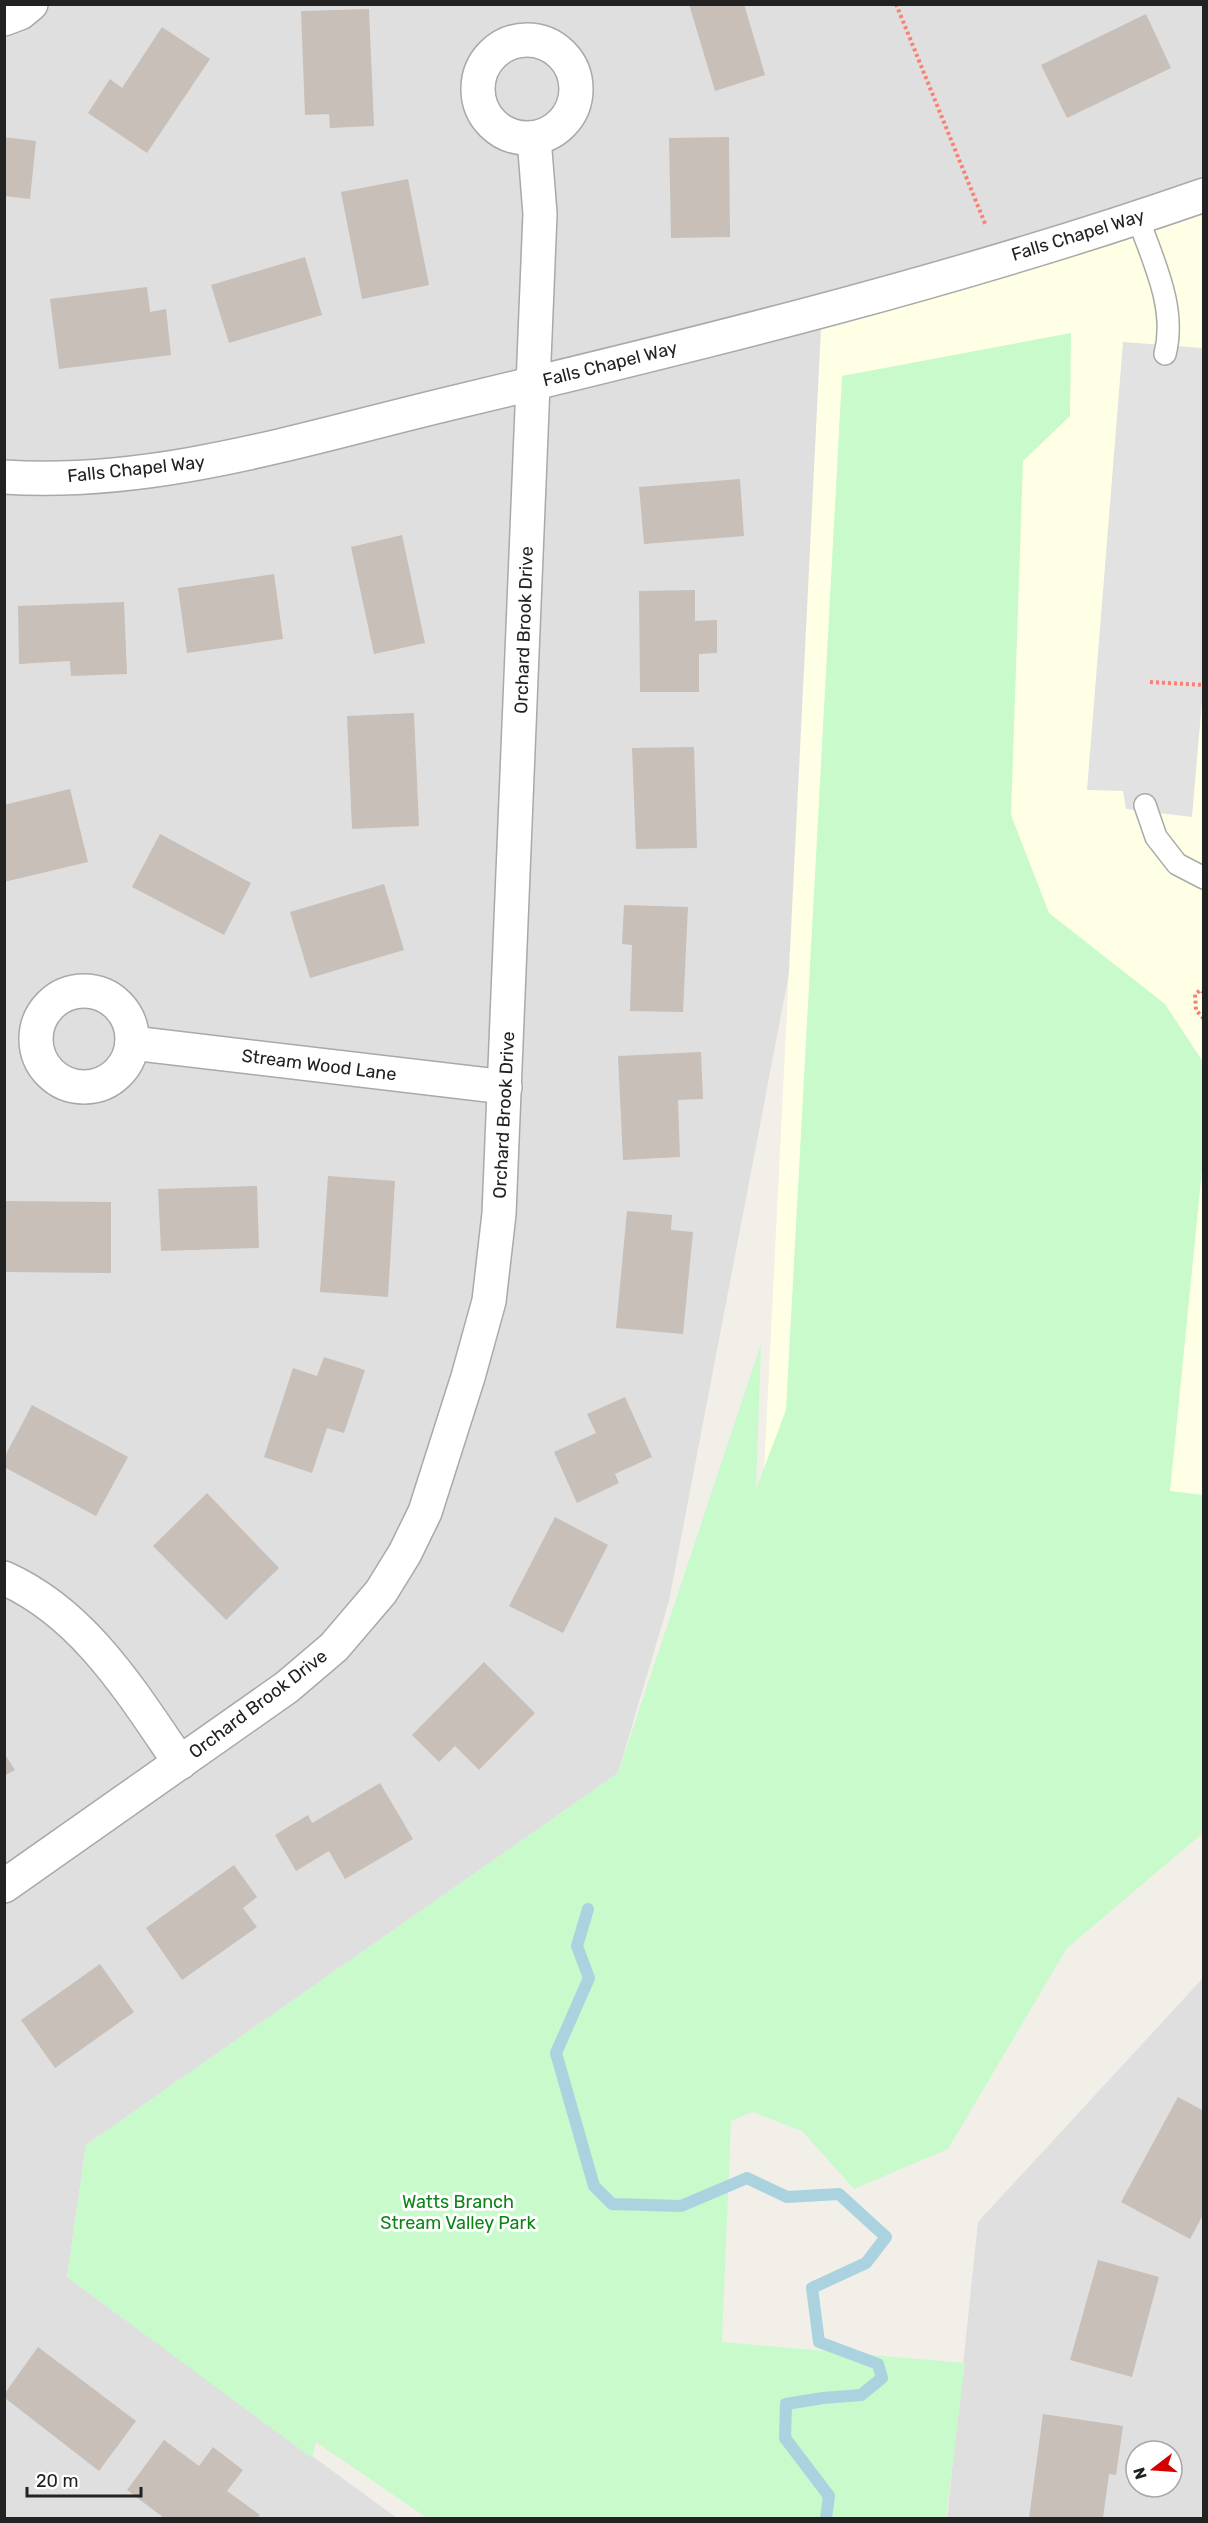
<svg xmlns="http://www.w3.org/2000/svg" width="1208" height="2523" font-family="Rubik,sans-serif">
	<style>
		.residential { fill: #e0dfdf; fill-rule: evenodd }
		.education { fill: #ffffe5 }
		.park { fill: #c8facc }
		.parking { fill: #e2e2e2 }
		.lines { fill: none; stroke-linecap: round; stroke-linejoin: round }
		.stream { stroke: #aad3df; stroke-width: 12 }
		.building { fill: #c7bfb8 }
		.service-casing { stroke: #a9a9a9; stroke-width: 24 }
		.minor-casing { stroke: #a9a9a9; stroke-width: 36 }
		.tertiary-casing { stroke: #a9a9a9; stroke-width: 36 }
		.path { stroke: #fa8072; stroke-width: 4; stroke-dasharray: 3 3; stroke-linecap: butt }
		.service { stroke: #fff; stroke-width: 21 }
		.minor { stroke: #fff; stroke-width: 33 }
		.tertiary { stroke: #fff; stroke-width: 33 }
		.labels { text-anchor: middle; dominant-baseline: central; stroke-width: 6; stroke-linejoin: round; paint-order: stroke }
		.street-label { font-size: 18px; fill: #222; stroke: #fff }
		.park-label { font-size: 18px; fill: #0c8416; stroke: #fff }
	</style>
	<rect width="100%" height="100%" fill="#f2efe9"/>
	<g class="residential">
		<polygon points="5,5 1203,5 1203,195 790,968 669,1601 618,1773 86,2145 67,2277 397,2518 5,2518"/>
		<path d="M1203 1978V2518H947L978 2222ZM1136 2451H1172V2487H1136Z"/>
	</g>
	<polygon class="education" points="1203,195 1203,1801 750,1753 822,309"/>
	<polygon class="park" points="1071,333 1070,416 1023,461 1011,815 1049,913 1165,1004 1203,1062 1203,1160 1170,1491 1203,1495 1203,1833 1067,1948 948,2149 854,2189 802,2131 752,2112 731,2121 722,2342 965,2363 946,2518 427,2518 316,2442 312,2458 67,2277 86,2145 618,1773 761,1344 756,1489 786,1410 842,376"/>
	<polygon class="parking" points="1123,342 1203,348 1204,678 1192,817 1126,809 1123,791 1087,790"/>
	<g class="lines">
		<polyline class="stream" points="588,1909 577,1946 589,1978 556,2053 594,2186 612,2204 681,2206 747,2178 787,2197 839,2194 886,2237 866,2263 812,2288 819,2342 878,2364 882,2378 861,2395 823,2398 786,2404 785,2438 829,2496 826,2518"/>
	</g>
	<g class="building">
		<polygon points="689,4 744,4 765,75 715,91"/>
		<polygon points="369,9 374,126 330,128 329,114 305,115 301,11"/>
		<polygon points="1146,14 1171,68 1067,118 1041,65"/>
		<polygon points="162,27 210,59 147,153 88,113 110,79 122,88"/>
		<polygon points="4,137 36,141 30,199 4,196"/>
		<polygon points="729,137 730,237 671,238 669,138"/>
		<polygon points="408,179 429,285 362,299 341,192"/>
		<polygon points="305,257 322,315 229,343 211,285"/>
		<polygon points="147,287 150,312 166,309 171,355 59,369 50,299"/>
		<polygon points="740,479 744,536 644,544 639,487"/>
		<polygon points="402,535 425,643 374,654 351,547"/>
		<polygon points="274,574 283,639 187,653 178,588"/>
		<polygon points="695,590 695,621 717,620 717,653 699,654 699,692 640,692 639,591"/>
		<polygon points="124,602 127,674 71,676 70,661 19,664 18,606"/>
		<polygon points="414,713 419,826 352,829 347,716"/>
		<polygon points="694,747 697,848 636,849 632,748"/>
		<polygon points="70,789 88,862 4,882 4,805"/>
		<polygon points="160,834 251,883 224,935 132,887"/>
		<polygon points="384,884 404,950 310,978 290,912"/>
		<polygon points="624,905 688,907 683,1012 630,1011 632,945 622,944"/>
		<polygon points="701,1052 703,1099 678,1100 680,1157 623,1160 618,1056"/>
		<polygon points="328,1176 395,1181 388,1297 320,1292"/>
		<polygon points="257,1186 259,1248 161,1251 158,1189"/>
		<polygon points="4,1201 111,1202 111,1273 4,1272"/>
		<polygon points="627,1211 672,1215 671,1230 693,1232 683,1334 616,1328"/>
		<polygon points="324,1357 365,1370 344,1433 327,1428 312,1473 264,1457 293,1368 317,1376"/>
		<polygon points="625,1397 652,1457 615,1474 619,1483 577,1503 554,1452 596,1433 587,1414"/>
		<polygon points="32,1405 128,1457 96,1516 4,1467 4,1458"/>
		<polygon points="207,1493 279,1568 226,1620 153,1546"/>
		<polygon points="555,1517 608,1545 563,1633 509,1606"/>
		<polygon points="484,1662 535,1713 479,1770 455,1746 439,1762 412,1735"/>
		<polygon points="4,1753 15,1770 4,1776"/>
		<polygon points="380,1783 413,1839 345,1879 329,1851 296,1871 275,1835 308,1815 312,1823"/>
		<polygon points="234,1865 257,1897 243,1908 257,1927 182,1980 146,1928"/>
		<polygon points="100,1964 134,2012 55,2068 21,2020"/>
		<polygon points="1178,2097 1204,2111 1204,2213 1190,2239 1121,2202"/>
		<polygon points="1098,2260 1159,2277 1132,2377 1070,2360"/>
		<polygon points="38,2347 136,2421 99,2471 5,2398 5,2393"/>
		<polygon points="1043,2414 1123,2426 1116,2475 1109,2474 1103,2518 1029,2518"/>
		<polygon points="164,2440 199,2466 213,2447 243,2470 227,2491 260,2515 257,2518 164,2518 127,2490"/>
	</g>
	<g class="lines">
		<defs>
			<g id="service">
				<path d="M1138 218C1153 261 1177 308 1165 354"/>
				<polyline points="1145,805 1156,837 1177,864 1204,878"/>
			</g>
			<g id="minor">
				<polyline points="4,19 20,13 31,4"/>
				<circle cx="527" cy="89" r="49"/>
				<circle cx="84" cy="1039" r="48"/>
				<polyline points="132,1043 505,1087"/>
				<path d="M4 1578C85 1614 132 1693 180 1763"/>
				<polyline points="4,1886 287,1687 334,1647 381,1592 405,1553 425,1512 468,1377 489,1301 499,1214 540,214 534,138"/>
			</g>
			<path id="tertiary" d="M4 477C158 487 308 437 456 402 707 342 960 280 1204 195"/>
		</defs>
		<use href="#service" class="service-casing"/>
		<use href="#minor" class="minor-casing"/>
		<use href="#tertiary" class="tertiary-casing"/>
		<g class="path">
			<polyline points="896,4 986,226"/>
			<polyline points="1150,682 1204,685"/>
			<polyline points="1204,993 1201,990 1195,994 1196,1010 1204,1019"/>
		</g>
		<use href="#service" class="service"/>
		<use href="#minor" class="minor"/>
		<use href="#tertiary" class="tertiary"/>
	</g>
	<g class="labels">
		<g class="street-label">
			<text transform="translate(1078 235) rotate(-17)">Falls Chapel Way</text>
			<text transform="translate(610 364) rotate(-14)">Falls Chapel Way</text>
			<text transform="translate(136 469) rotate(-6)">Falls Chapel Way</text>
			<text transform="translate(524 630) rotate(-88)">Orchard Brook Drive</text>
			<text transform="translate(319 1065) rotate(7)">Stream Wood Lane</text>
			<text transform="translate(504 1115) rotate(-87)">Orchard Brook Drive</text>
			<text transform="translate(258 1704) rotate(-37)">Orchard Brook Drive</text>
		</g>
		<g class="park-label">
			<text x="458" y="2202">Watts Branch<tspan x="458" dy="21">Stream Valley Park</tspan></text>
		</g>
	</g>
	<rect width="1208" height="2523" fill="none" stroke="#222222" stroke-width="12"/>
	<g transform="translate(1154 2469) rotate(253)"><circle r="28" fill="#ffffff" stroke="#a7a7a7" stroke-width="1.5"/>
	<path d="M0-4.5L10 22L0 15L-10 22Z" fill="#d40000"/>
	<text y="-9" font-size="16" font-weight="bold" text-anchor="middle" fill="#222222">N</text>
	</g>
	<path d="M27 2487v9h114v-9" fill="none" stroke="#222222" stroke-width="3"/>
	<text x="36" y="2487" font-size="18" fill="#222222" stroke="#ffffff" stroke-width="4.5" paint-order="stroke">20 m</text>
</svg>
